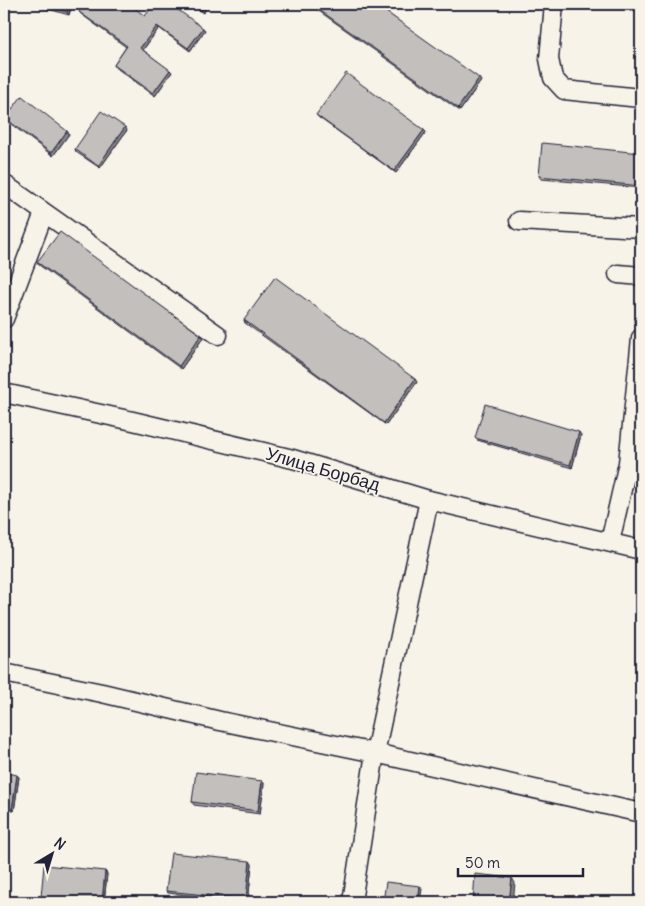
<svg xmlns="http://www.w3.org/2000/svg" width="645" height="906" font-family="Delius,sans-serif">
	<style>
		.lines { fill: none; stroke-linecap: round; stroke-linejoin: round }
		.minor-casing { stroke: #22223b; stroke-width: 21 }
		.minor { stroke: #f7f3e8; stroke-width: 18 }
		.wall { fill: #a7a4a3; stroke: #22223b }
		.shaded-wall { fill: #888684; stroke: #22223b }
		.building { fill: #c2bfbd; stroke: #22223b }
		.labels { text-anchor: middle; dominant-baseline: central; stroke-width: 4; stroke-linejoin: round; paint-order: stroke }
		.street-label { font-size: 18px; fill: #22223b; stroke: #f7f3e8 }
	</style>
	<rect width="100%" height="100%" fill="#f7f3e8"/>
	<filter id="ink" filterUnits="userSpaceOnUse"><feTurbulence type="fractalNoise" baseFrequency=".02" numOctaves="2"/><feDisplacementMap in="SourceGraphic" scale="10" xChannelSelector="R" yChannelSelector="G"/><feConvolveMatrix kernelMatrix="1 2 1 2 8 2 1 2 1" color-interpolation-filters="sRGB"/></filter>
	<g filter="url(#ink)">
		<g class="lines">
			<defs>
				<g id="minor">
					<polyline points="554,4 549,59 553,78 564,90 640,98"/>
					<polyline points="4,184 218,335"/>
					<polyline points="519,221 641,228"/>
					<polyline points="618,274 641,276"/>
					<polyline points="4,319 44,213"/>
					<polyline points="4,393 133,421 293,459 429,500 641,550"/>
					<polyline points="610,542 628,463 641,338"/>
					<polyline points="4,673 102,693 220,721 375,753 641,813"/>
					<polyline points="352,902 375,753 429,500"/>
				</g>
			</defs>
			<use href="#minor" class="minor-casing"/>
			<use href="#minor" class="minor"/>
		</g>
		<g class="wall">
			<polygon points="31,4 72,4 69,15"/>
			<polygon points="188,4 209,4 203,13"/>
			<polygon points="309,4 375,4 481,81 460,111"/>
			<polygon points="79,12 145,16 203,28 205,30 190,51 159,28 143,50 172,72 155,96 115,67 114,65 126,47 81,14"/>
			<polygon points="316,115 424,130 426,132 396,173 318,117"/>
			<polygon points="5,118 67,131 69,134 53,156 7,121"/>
			<polygon points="127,130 100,168 76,152 75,149"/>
			<polygon points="641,153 641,188 541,179 539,176"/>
			<polygon points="37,262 203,338 181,369 39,265"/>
			<polygon points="244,320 417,382 386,425 245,323"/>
			<polygon points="581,435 572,468 477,440 475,438"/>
			<polygon points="4,772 19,777 14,811 4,810"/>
			<polygon points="262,781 264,783 260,814 194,805 192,802"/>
			<polygon points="252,864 248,902 168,893 166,891"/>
			<polygon points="105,871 107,874 104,902 71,902 43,899 41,897"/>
		</g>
		<g class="shaded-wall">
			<polygon points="69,4 72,4 69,15 67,12"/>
			<polygon points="205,4 209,4 203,13 201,10"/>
			<polygon points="157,26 159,28 142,51 140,48"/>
			<polygon points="203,28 205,30 190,51 188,48"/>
			<polygon points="170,70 172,72 155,96 153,93"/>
			<polygon points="479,78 481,81 460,111 458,108"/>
			<polygon points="125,127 127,130 100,168 98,166"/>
			<polygon points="424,130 426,132 396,173 394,171"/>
			<polygon points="67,131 69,134 53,156 51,153"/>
			<polygon points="201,335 203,338 181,369 179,366"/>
			<polygon points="415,379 417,382 386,425 384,423"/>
			<polygon points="579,432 581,435 572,468 570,465"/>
			<polygon points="17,775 19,777 14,811 12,809"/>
			<polygon points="262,781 264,783 260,814 258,811"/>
			<polygon points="250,861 252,864 248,902 246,899"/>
			<polygon points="105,871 107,874 104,902 102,902"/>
			<polygon points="512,878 515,883 513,902 509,902"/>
			<polygon points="420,886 422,889 420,902 418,902"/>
		</g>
		<g class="building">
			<polygon points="39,4 69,4 67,12"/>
			<polygon points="85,4 129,4 145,16 154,4 170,4 203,28 188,48 157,26 140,48 170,70 153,93 114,65 127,46 79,12"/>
			<polygon points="190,4 205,4 201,10"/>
			<polygon points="311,4 375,4 479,78 458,108"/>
			<polygon points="346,73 424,130 394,171 316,115"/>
			<polygon points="22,96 67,131 51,153 5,118"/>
			<polygon points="101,111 125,127 98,166 75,149"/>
			<polygon points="542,143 641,153 641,186 539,176"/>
			<polygon points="60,232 201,335 179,366 37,262"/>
			<polygon points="275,277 415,379 384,423 244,320"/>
			<polygon points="485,404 579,432 570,465 475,438"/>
			<polygon points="4,772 17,775 12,809 4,807"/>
			<polygon points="196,772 262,781 258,811 192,802"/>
			<polygon points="171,853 250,861 246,899 166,891"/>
			<polygon points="44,865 105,871 102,902 94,902 41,897"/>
			<polygon points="475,874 512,878 509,902 473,902"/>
			<polygon points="386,882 420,886 418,902 383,902"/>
		</g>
	</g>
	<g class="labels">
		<g class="street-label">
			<text transform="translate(323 469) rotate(16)">Улица Борбад</text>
		</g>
	</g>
	<rect width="645" height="906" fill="none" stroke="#f7f3e8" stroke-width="20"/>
	<rect x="10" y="10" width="625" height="886" fill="none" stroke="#22223b" stroke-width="2" filter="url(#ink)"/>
	<g transform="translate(52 854) rotate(38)" stroke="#f7f3e8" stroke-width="4" paint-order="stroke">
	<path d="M0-4L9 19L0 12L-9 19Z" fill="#22223b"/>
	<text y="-8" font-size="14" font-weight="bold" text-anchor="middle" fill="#22223b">N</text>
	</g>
	<path d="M458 868v8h125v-8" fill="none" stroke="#22223b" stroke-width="2.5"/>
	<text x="465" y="868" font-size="15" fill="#22223b" stroke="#f7f3e8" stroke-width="4" paint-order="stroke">50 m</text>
</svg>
